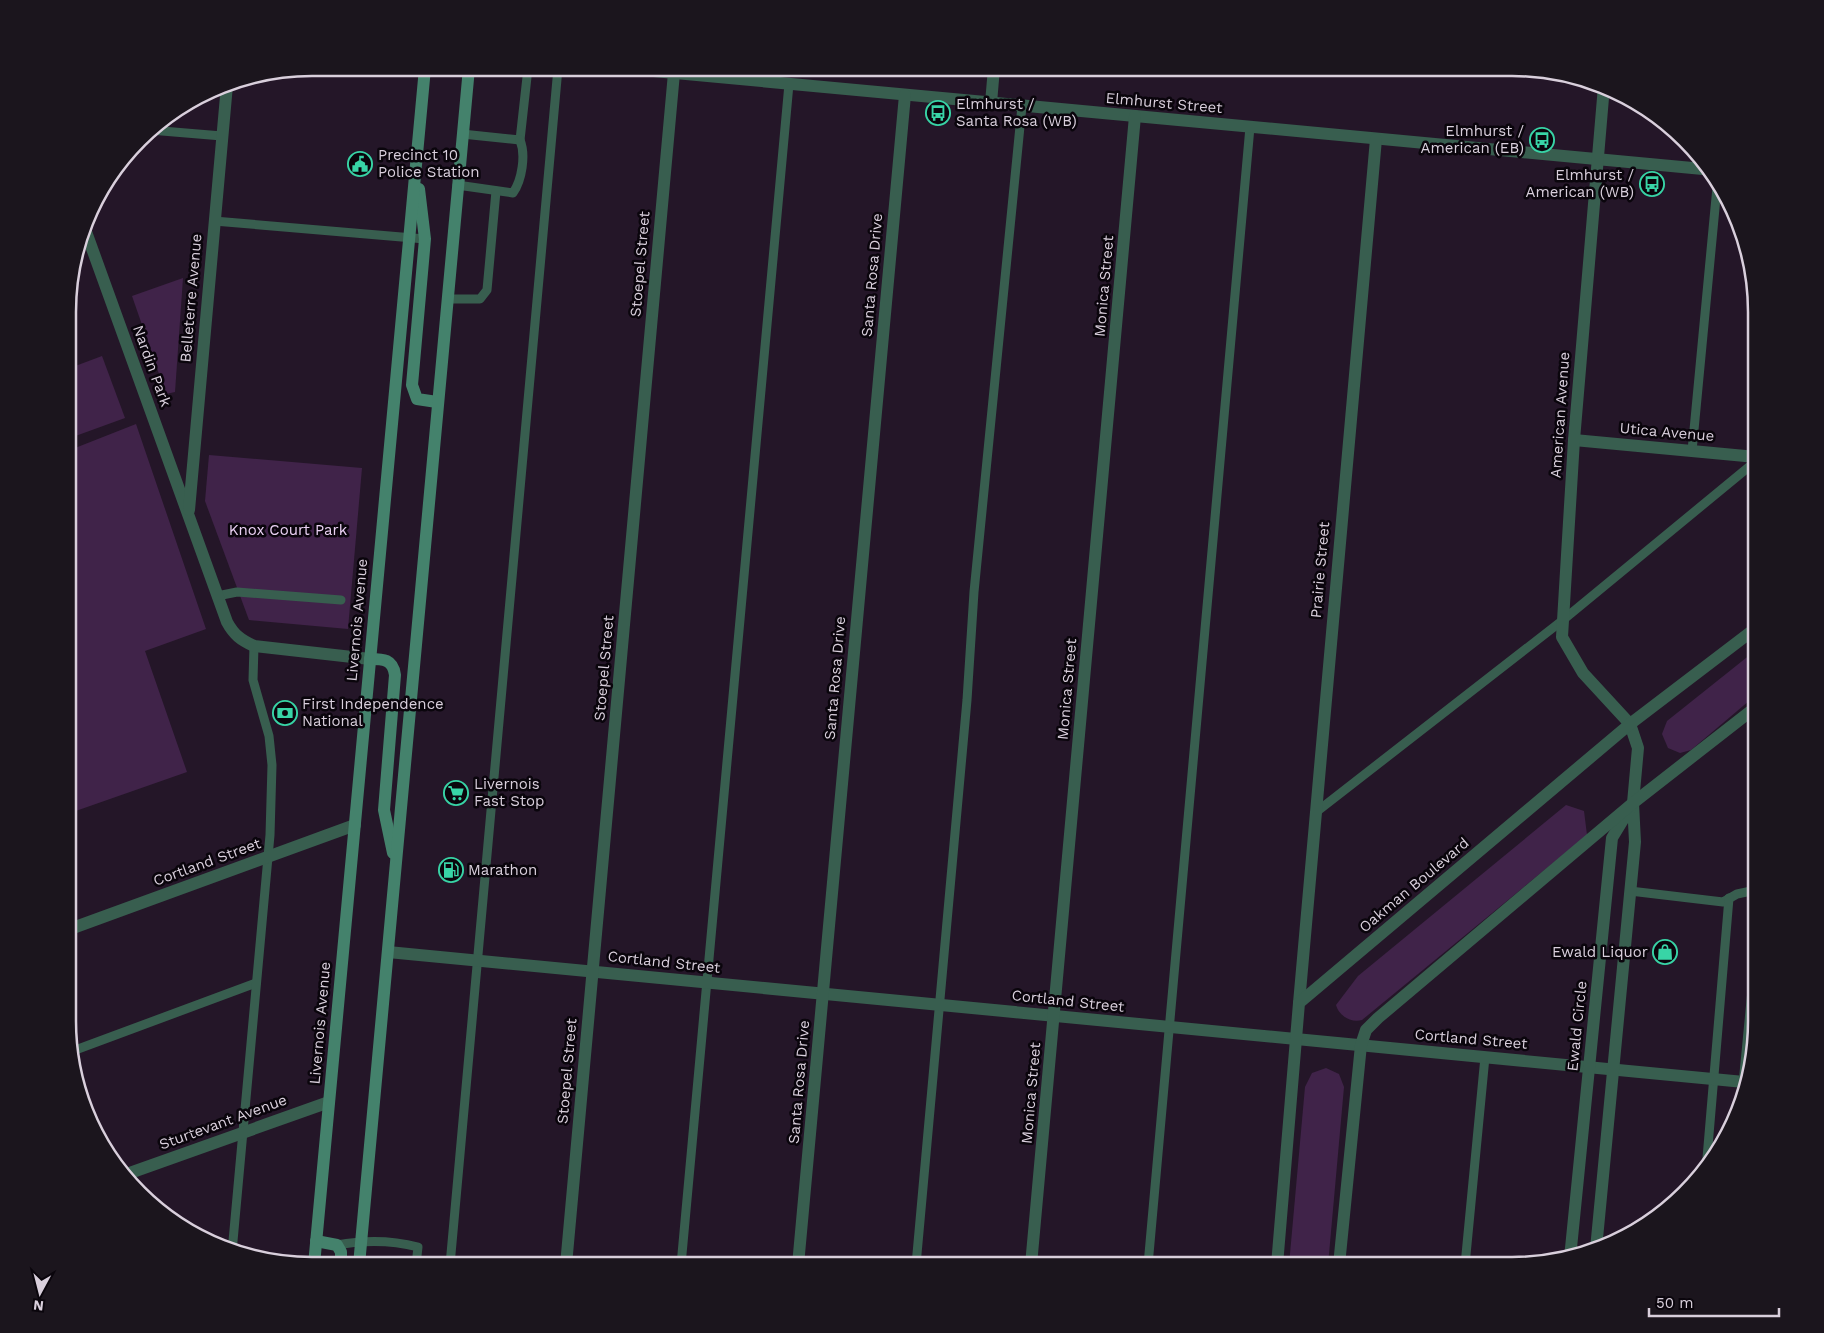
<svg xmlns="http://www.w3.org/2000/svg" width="1824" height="1333" font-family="'Work Sans',sans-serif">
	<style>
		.green { fill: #402349 }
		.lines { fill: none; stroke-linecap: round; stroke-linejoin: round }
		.service { stroke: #385e4f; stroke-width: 9 }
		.minor { stroke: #385e4f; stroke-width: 12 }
		.tertiary { stroke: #385e4f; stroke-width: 12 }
		.secondary { stroke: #44826c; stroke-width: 12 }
		.labels { text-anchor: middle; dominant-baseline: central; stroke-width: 5; stroke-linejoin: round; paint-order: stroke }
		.street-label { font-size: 15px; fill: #d9cfdc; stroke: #0a050c }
		.poi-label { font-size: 15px; fill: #d9cfdc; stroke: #0a050c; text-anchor: start }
		.park-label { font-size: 15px; fill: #ebd1f4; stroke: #0a050c }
		.rim { fill: none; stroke: #d9cfdc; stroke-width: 2.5 }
	</style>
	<rect width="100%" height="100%" fill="#241628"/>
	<g class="green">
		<polygon points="183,278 175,392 166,394 132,296"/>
		<polygon points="102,356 125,418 70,438 70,368"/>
		<polygon points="136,424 206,629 145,651 187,772 70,813 70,450"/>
		<polygon points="209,455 362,468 348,629 249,620 205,501"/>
		<polygon points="1756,650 1756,695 1691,750 1680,753 1668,748 1662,734 1667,721"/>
		<path d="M1566 805 1584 811 1587 835 1362 1020C1351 1023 1339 1016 1336 1005L1358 976Z"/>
		<polygon points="1326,1068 1339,1074 1344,1087 1328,1265 1289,1265 1305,1087 1312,1073"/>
	</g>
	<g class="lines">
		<g class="service">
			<polyline points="150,130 222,136"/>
			<polyline points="462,134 520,140 528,68"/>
			<path d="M457 185 513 193C522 180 526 155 520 140"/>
			<polyline points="214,221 425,239"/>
			<polyline points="447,299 480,299 487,290 496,191"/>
			<polyline points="1692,451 1717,187"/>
			<polyline points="217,596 237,592 341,600"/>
			<polyline points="1315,813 1563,620 1756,461"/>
			<polyline points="1630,891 1723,902 1737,894 1756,890"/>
			<polyline points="70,1052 256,983"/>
			<polyline points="1706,1170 1729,898"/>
			<path d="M337 1245C364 1240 391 1240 418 1247L416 1265"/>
			<polyline points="232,1252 270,835 272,765 269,736 253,680 254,646"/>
			<polyline points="450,1265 558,68"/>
			<polyline points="681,1265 789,84"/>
			<polyline points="916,1265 967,700 974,592 1022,106"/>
			<polyline points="1148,1265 1250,127"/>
			<polyline points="1465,1265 1485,1057"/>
		</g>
		<g class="minor">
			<polyline points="621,68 1703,169"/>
			<polyline points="991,103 994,68"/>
			<path d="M85 229 227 622C234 635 241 640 254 646L370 659"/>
			<polyline points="1574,440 1756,457"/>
			<polyline points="189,510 227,85"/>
			<polyline points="70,929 355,825"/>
			<polyline points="388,952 1744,1082"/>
			<polyline points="1299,1003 1376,139"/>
			<polyline points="127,1174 329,1102"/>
			<polyline points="1596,1249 1635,842 1633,803 1638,748 1630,724 1583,673 1562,637 1574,440 1604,86"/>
			<polyline points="1570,1258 1612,838 1632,805"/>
			<polyline points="566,1265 674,73"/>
			<polyline points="798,1265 905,95"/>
			<polyline points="1031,1265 1135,116"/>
		</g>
		<g class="tertiary">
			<polyline points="1744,1089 1756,964"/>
			<polyline points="1277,1265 1299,1003 1630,724 1756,628"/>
			<polyline points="1339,1265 1361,1045 1366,1030 1378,1018 1633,803 1756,707"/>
		</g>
		<g class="secondary">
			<polyline points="419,189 425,239 412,385 417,399 437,402"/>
			<path d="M370 659C383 659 393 659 395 675L384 810 393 853"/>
			<polyline points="316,1241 337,1245 341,1252 341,1265"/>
			<polyline points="314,1265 425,68"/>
			<polyline points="359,1265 469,68"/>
		</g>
	</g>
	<defs>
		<symbol id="bus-ring" viewBox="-11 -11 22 22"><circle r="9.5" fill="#0a050c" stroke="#38d4a6" stroke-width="1.5"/><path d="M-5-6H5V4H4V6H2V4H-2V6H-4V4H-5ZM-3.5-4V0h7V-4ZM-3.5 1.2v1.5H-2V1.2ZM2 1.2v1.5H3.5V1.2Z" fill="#38d4a6"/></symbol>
		<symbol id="civic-ring" viewBox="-11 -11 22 22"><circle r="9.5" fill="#0a050c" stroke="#38d4a6" stroke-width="1.5"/><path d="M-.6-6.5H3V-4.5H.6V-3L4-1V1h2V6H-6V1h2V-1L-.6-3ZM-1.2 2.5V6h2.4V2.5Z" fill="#38d4a6"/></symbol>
		<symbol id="bank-ring" viewBox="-11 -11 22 22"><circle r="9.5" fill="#0a050c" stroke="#38d4a6" stroke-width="1.5"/><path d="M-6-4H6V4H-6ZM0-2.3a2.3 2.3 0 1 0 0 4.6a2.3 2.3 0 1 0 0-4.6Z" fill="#38d4a6"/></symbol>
		<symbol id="supermarket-ring" viewBox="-11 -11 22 22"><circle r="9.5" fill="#0a050c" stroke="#38d4a6" stroke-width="1.5"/><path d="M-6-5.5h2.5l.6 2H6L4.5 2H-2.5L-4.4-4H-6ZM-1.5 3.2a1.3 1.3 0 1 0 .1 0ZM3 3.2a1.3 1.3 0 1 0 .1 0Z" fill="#38d4a6"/></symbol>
		<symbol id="fuel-ring" viewBox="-11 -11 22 22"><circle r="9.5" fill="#0a050c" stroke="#38d4a6" stroke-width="1.5"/><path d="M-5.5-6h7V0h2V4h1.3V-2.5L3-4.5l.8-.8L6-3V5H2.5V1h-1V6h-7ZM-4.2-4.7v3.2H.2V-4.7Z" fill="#38d4a6"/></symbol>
		<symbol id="shop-ring" viewBox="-11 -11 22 22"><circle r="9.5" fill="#0a050c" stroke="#38d4a6" stroke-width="1.5"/><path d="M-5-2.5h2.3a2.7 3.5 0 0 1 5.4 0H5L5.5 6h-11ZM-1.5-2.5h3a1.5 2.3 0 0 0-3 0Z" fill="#38d4a6"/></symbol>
	</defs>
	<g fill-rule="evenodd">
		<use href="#bus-ring" x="924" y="99" width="28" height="28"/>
		<use href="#bus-ring" x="1528" y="126" width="28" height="28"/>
		<use href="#civic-ring" x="346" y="150" width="28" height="28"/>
		<use href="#bus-ring" x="1638" y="170" width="28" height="28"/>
		<use href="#bank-ring" x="271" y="699" width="28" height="28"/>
		<use href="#supermarket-ring" x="442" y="779" width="28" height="28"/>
		<use href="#fuel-ring" x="437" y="856" width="28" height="28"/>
		<use href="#shop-ring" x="1651" y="938" width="28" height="28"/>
	</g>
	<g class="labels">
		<g class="street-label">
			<text transform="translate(1164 103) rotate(5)">Elmhurst Street</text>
			<text transform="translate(640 264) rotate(-85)">Stoepel Street</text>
			<text transform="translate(872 275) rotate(-85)">Santa Rosa Drive</text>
			<text transform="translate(1104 286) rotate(-85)">Monica Street</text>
			<text transform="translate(191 298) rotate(-85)">Belleterre Avenue</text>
			<text transform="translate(152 366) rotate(70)">Nardin Park</text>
			<text transform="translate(1560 415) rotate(-86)">American Avenue</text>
			<text transform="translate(1667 432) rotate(5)">Utica Avenue</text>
			<text transform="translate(1320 570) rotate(-85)">Prairie Street</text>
			<text transform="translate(357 620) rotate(-85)">Livernois Avenue</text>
			<text transform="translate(604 668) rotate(-85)">Stoepel Street</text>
			<text transform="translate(835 678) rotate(-85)">Santa Rosa Drive</text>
			<text transform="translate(1067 689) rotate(-85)">Monica Street</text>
			<text transform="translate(207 862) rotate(-20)">Cortland Street</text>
			<text transform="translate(1414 885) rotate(-40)">Oakman Boulevard</text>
			<text transform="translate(664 962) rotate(6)">Cortland Street</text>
			<text transform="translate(1068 1001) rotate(6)">Cortland Street</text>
			<text transform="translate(320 1023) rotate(-85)">Livernois Avenue</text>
			<text transform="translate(1577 1026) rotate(-84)">Ewald Circle</text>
			<text transform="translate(1471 1039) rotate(5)">Cortland Street</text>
			<text transform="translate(567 1071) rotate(-85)">Stoepel Street</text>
			<text transform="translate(799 1082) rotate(-85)">Santa Rosa Drive</text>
			<text transform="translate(1031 1093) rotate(-85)">Monica Street</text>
			<text transform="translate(223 1122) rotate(-20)">Sturtevant Avenue</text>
		</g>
		<g class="poi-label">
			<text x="956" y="104">Elmhurst /<tspan x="956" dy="17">Santa Rosa (WB)</tspan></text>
			<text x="1524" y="131" text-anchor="end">Elmhurst /<tspan x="1524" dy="17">American (EB)</tspan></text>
			<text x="378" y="155">Precinct 10<tspan x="378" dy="17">Police Station</tspan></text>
			<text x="1634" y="175" text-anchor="end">Elmhurst /<tspan x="1634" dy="17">American (WB)</tspan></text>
			<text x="302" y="704">First Independence<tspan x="302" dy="17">National</tspan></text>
			<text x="474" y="784">Livernois<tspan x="474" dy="17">Fast Stop</tspan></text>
			<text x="468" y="870">Marathon</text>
			<text x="1648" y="952" text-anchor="end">Ewald Liquor</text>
		</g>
		<g class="park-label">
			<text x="288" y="530">Knox Court Park</text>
		</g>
	</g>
	<path d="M0 0H1824V1333H0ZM312 76H1512A236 236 0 0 1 1748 312V1021A236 236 0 0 1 1512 1257H312A236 236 0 0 1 76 1021V312A236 236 0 0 1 312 76Z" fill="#1b151d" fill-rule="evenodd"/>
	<path class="rim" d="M312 76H1512A236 236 0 0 1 1748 312V1021A236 236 0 0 1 1512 1257H312A236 236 0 0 1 76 1021V312A236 236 0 0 1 312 76Z"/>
	<g transform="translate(40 1293) rotate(187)" stroke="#0a050c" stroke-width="4" paint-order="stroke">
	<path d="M0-4L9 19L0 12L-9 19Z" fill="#d9cfdc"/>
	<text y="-8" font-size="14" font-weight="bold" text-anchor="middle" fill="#d9cfdc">N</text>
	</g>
	<path d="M1649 1308v8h130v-8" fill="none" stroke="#d9cfdc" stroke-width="2.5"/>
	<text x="1656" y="1308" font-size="15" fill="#d9cfdc" stroke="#0a050c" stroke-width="4" paint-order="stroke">50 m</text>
</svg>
